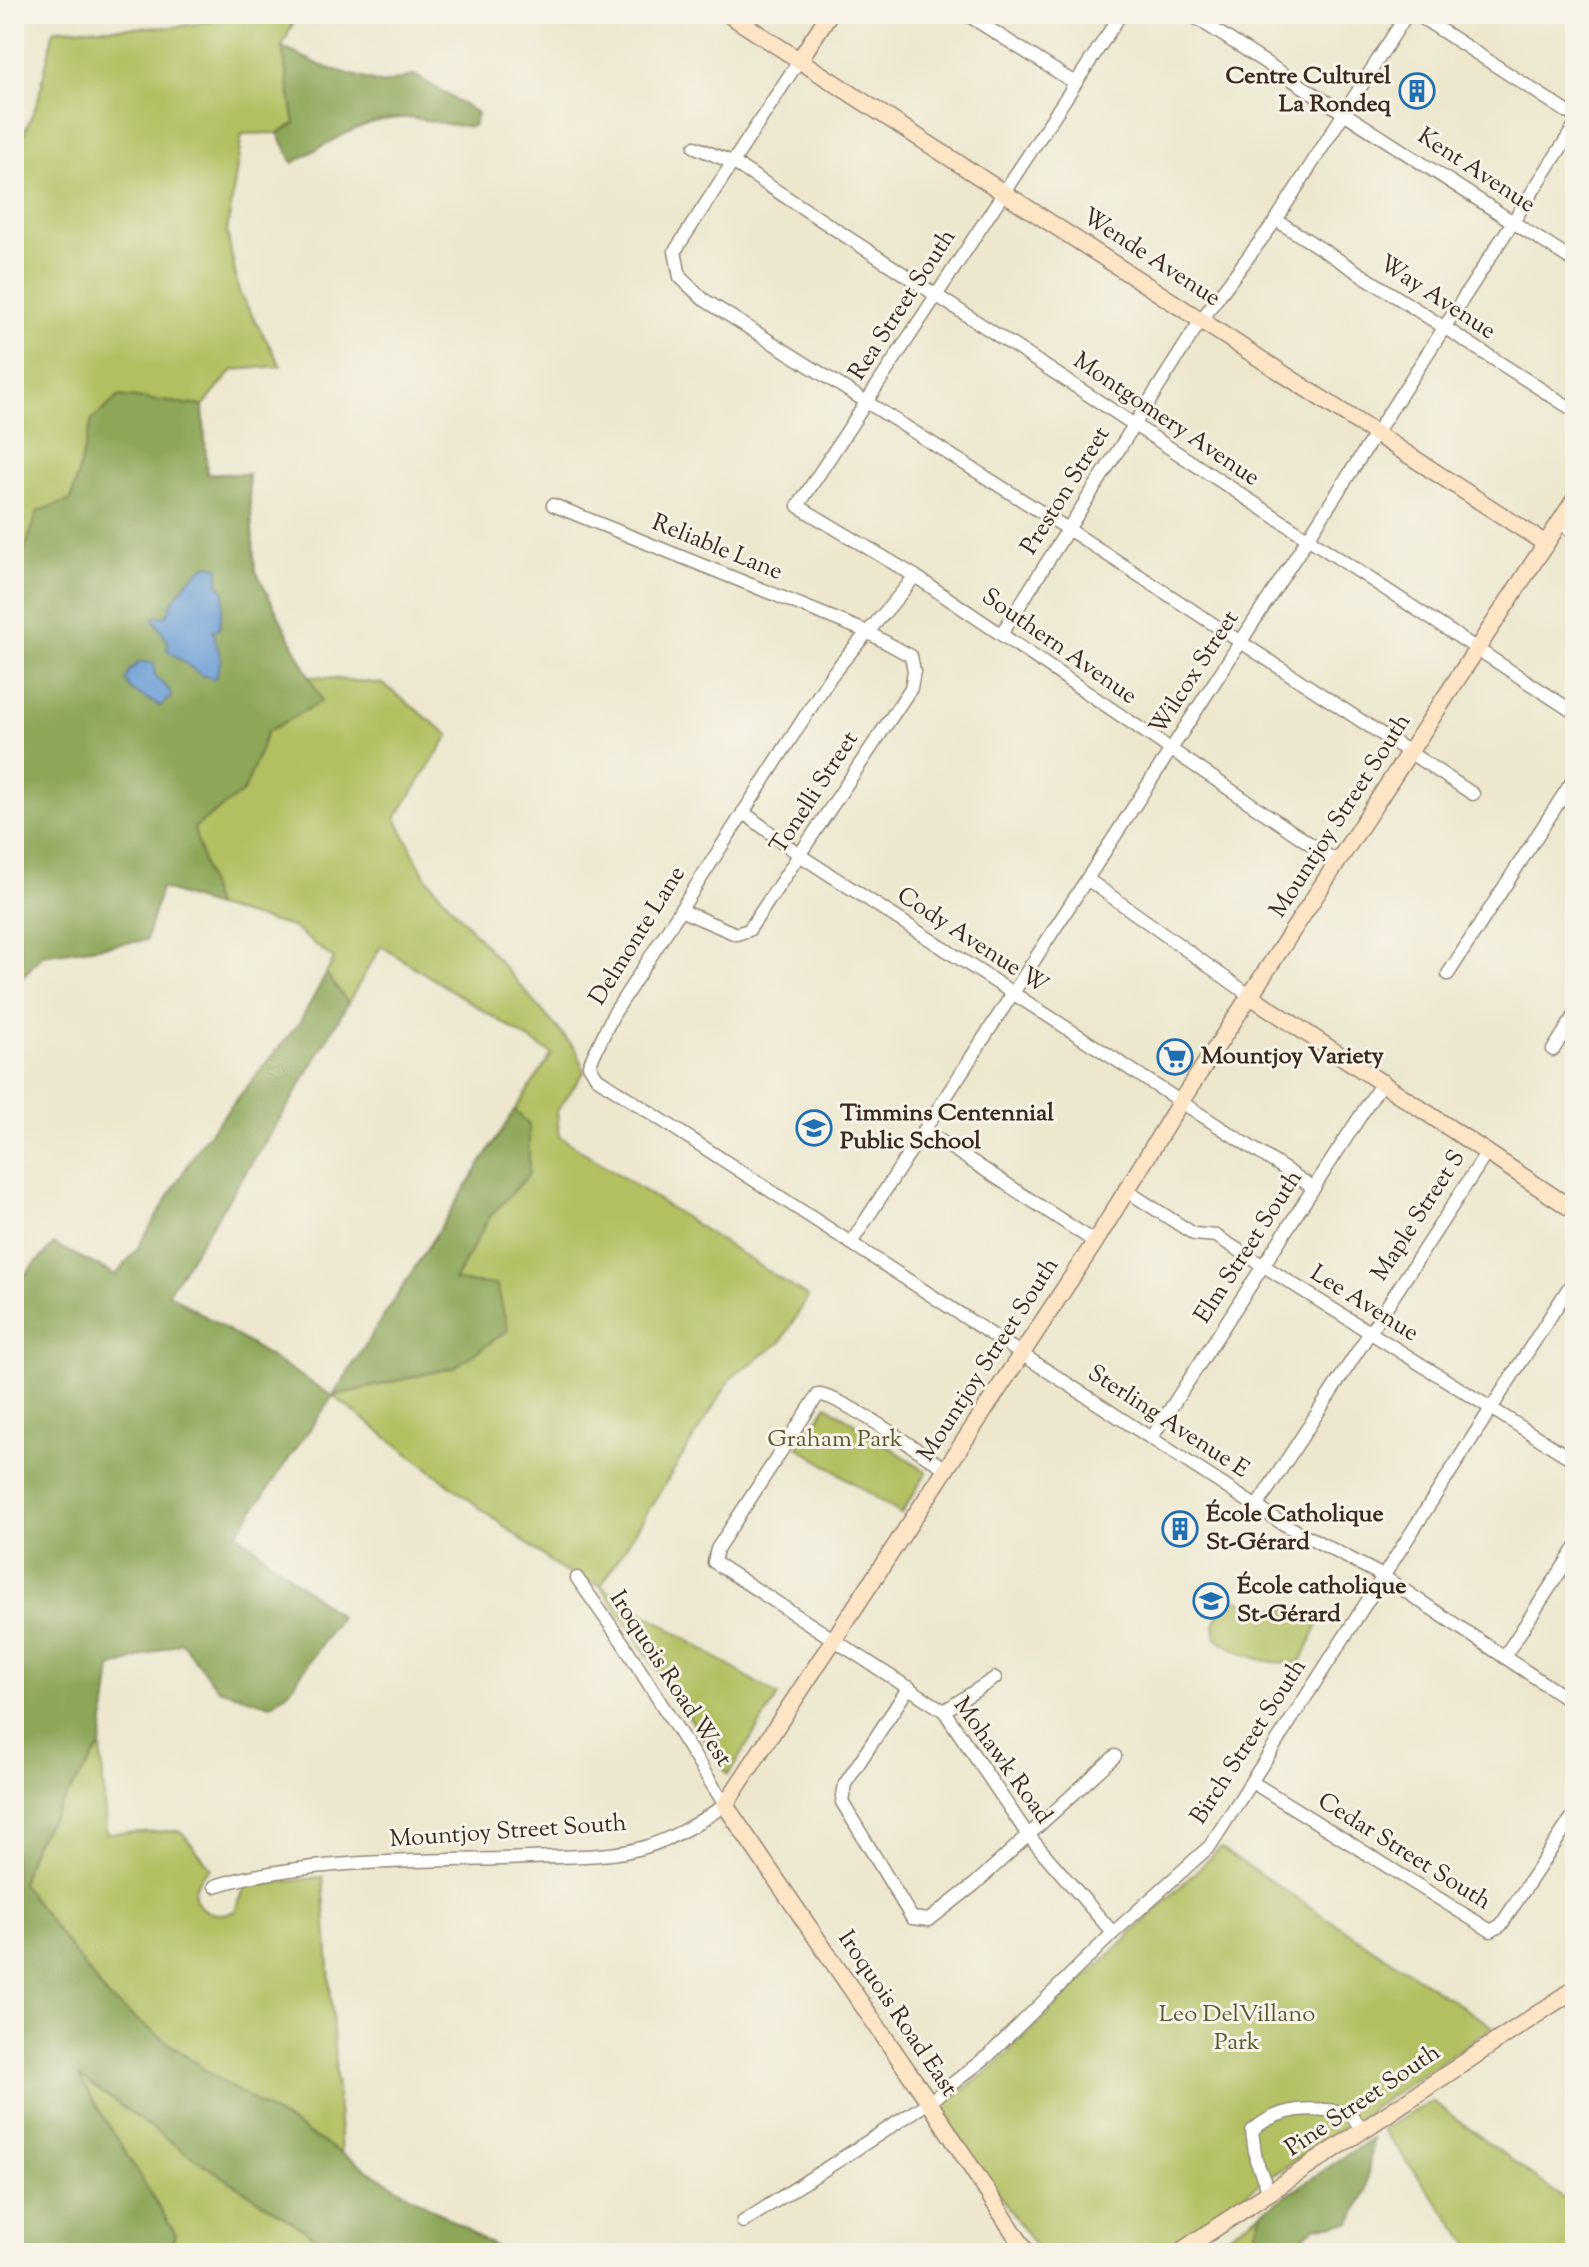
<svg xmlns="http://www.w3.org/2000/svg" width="1589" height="2267" font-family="'Sorts Mill Goudy',serif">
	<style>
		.green { fill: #b2c062; stroke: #767540; stroke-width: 2 }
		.forest { fill: #8da658; stroke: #64683b; stroke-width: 2 }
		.water { fill: #699dd5; stroke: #52647a; stroke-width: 2 }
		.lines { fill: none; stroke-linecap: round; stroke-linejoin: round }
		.street-casing { stroke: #948876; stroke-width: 15 }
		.secondary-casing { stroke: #948876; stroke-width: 19 }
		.street { stroke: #fff; stroke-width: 12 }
		.secondary { stroke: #fde5c5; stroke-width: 16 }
		.labels { text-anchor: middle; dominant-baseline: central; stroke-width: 6; stroke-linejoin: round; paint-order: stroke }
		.poi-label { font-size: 24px; font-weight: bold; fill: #3b2a1e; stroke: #f7f3e8; text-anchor: start }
		.street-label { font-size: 24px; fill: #3b2a1e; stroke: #f7f3e8 }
		.park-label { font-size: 24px; fill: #5f5732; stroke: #f7f3e8 }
	</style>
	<rect width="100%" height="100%" fill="#f7f3e8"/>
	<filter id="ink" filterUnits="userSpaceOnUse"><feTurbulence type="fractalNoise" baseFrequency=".0125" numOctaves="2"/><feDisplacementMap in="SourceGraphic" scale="16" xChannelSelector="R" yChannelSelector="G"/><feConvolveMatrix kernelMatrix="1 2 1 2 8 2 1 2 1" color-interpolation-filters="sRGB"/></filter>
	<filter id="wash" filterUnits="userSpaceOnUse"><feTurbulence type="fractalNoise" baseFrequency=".006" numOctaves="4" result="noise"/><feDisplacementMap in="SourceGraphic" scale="32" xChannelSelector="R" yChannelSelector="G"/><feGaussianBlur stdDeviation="1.8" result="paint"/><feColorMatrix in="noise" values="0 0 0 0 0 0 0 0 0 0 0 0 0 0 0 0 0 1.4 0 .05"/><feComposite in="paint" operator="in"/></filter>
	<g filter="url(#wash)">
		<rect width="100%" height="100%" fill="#ece7cd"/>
		<g class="green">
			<polygon points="265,14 297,14 282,47 295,124 278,133 242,134 227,232 239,292 281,366 233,370 203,406 119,396 92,420 71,500 18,569 20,618 14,622 14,146 19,145 38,101 54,29 174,27"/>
			<polygon points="309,676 383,684 449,735 396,818 425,876 578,1052 584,1072 557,1111 559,1136 808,1297 781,1342 732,1377 601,1586 778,1696 728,1775 601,1586 563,1571 333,1396 454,1367 454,1282 488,1219 529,1174 529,1125 515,1110 552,1054 381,946 348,1003 326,974 334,959 292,927 215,907 193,828 244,791 267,732 321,701"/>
			<polygon points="827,1405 927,1472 901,1514 798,1447"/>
			<path d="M1227 1596C1238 1600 1253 1608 1264 1609 1287 1610 1301 1604 1320 1620L1301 1662C1269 1666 1243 1656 1216 1638L1214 1625Z"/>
			<path d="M101 1746 106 1833 181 1831 211 1868C178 1891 200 1924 235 1911L245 1887 323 1877 341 2153 219 2080 109 1999 21 1883 35 1843Z"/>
			<polygon points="1220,1848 1493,2027 1157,2253 1040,2253 938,2108 989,2071"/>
			<polygon points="76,2074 185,2152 340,2253 166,2253 176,2235"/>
			<polygon points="1432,2101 1575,2207 1575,2253 1476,2253 1382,2129"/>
			<polygon points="1262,2212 1251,2246 1262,2253 1202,2253"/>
		</g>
		<g class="forest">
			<path d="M282 47 322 66 383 84 415 75 477 113 473 126C451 128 434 120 412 118 368 115 330 142 293 163L278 133 295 124Z"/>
			<polygon points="119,396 203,406 207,474 248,474 255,569 322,701 267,732 244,791 194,828 215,907 161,888 146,940 42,955 14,987 14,622 20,618 18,569 38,511 71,500 92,420"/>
			<polygon points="326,974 348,1003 287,1108 168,1293 333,1396 515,1110 529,1125 529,1174 488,1219 454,1281 497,1285 508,1330 455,1367 333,1396 237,1533 340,1617 289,1691 271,1705 218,1689 181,1642 111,1668 101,1746 35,1843 21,1883 109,1999 219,2080 506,2253 340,2253 185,2152 78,2075 176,2235 166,2253 14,2253 14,1286 54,1244 116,1275 137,1249 201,1143 300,1022"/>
			<polygon points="1372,2138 1366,2192 1351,2223 1316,2226 1287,2253 1262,2253 1251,2247 1262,2212"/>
		</g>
		<g class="water">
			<path d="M209 565 219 567 218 584 225 592 219 629 213 630 221 660 215 679 201 675 166 649 169 644 153 617 167 616C170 600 195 570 209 565Z"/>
			<polygon points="140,662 154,663 155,676 170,691 171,697 160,706 131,690 126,680 130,670"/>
		</g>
	</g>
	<g filter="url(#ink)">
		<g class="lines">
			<defs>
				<g id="street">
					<polyline points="966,14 1075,83"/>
					<polyline points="1121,14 798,506 915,576 1337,862"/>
					<polyline points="1190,14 1575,262"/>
					<polyline points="1416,14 1575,117"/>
					<polyline points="800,59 675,251 680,277 703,299 1068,529 1473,794"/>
					<polyline points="695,147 734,163 1575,713"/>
					<polyline points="1276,220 1575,411"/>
					<polyline points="553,505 865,631 911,656 914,671 911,688 749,930 736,934 680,910"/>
					<polyline points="1560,523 1575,532"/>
					<path d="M915 576C888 611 858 641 831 676L613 1015 589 1065 597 1078 1280 1522 1381 1575 1575 1704"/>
					<polyline points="1002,633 1201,320 1276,220 1407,14"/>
					<polyline points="743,812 801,856 1314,1188"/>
					<polyline points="1087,879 1252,997"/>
					<polyline points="1448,974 1575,777"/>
					<polyline points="1553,1050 1575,1015"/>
					<polyline points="924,1130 1095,1242"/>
					<polyline points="1127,1191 1194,1234 1216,1236 1575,1461"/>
					<polyline points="851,1243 1575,126"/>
					<polyline points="1152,1437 1383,1081"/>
					<path d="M946 1469C924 1455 838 1393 818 1395L717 1549 714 1562 944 1711 1028 1835 1113 1933"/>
					<polyline points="1257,1506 1488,1151"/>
					<polyline points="1504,1657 1575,1549"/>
					<polyline points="909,1687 845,1784 842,1802 912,1918 929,1920 975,1884 1115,1756"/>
					<polyline points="944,1711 995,1678"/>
					<polyline points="1252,1782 1491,1931 1501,1925 1575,1813"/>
					<path d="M215 1886C308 1857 432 1862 530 1858 566 1856 610 1858 645 1847 675 1838 699 1822 725 1805L623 1643 577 1578"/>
					<path d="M1269 2193 1256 2160 1252 2131C1280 2105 1314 2107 1350 2113L1362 2130"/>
					<polyline points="743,2222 929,2102 989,2055 1113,1933 1210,1846 1575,1278"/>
				</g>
				<g id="secondary">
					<polyline points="728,14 1546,544"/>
					<polyline points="800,59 829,14"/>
					<polyline points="1252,997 1575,1211"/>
					<polyline points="1027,2253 929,2102 725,1805 1095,1242 1181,1101 1575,499"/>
					<polyline points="1178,2253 1575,1989"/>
				</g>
			</defs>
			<use href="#street" class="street-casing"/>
			<use href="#secondary" class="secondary-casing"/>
			<use href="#street" class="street"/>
			<use href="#secondary" class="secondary"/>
		</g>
	</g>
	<defs>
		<symbol id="building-ring" viewBox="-11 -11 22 22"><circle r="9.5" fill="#f7f3e8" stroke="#1f6fb2" stroke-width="1.5"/><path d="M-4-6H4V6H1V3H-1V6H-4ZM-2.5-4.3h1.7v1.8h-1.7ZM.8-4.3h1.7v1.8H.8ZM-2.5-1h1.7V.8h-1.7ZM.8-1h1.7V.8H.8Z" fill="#1f6fb2"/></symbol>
		<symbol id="supermarket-ring" viewBox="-11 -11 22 22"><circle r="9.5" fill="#f7f3e8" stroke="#1f6fb2" stroke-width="1.5"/><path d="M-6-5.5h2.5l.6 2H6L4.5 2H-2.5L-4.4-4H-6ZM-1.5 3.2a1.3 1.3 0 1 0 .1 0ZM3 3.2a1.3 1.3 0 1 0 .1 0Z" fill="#1f6fb2"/></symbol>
		<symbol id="school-ring" viewBox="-11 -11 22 22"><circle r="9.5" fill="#f7f3e8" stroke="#1f6fb2" stroke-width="1.5"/><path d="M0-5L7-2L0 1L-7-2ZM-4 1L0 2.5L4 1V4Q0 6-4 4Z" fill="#1f6fb2"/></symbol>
	</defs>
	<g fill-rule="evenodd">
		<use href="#building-ring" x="1397" y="71" width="40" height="40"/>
		<use href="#supermarket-ring" x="1155" y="1037" width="40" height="40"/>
		<use href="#school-ring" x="794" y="1108" width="40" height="40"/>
		<use href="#building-ring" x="1160" y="1509" width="40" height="40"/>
		<use href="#school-ring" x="1191" y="1581" width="40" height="40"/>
	</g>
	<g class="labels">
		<g class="poi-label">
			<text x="1391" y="77" text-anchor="end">Centre Culturel<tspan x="1391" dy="28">La Rondeq</tspan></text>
			<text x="1201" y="1057">Mountjoy Variety</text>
			<text x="840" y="1114">Timmins Centennial<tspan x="840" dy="28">Public School</tspan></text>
			<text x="1206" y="1515">École Catholique<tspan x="1206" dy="28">St-Gérard</tspan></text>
			<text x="1237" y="1587">École catholique<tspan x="1237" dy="28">St-Gérard</tspan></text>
		</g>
		<g class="street-label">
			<text transform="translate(1476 171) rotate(33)">Kent Avenue</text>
			<text transform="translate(1151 258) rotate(33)">Wende Avenue</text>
			<text transform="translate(1437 298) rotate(33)">Way Avenue</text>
			<text transform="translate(903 305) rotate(-57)">Rea Street South</text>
			<text transform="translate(1166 420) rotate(34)">Montgomery Avenue</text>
			<text transform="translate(1066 491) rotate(-58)">Preston Street</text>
			<text transform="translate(717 548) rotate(22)">Reliable Lane</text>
			<text transform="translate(1059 647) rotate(35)">Southern Avenue</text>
			<text transform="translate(1195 673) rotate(-57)">Wilcox Street</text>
			<text transform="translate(815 793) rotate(-57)">Tonelli Street</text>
			<text transform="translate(1341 816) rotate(-57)">Mountjoy Street South</text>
			<text transform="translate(638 936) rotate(-58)">Delmonte Lane</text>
			<text transform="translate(972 941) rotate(33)">Cody Avenue W</text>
			<text transform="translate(1419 1216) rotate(-57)">Maple Street S</text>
			<text transform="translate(1249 1247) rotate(-57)">Elm Street South</text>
			<text transform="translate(1364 1304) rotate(32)">Lee Avenue</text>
			<text transform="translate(989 1360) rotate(-57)">Mountjoy Street South</text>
			<text transform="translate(1168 1422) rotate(33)">Sterling Avenue E</text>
			<text transform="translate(670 1679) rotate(57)">Iroquois Road West</text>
			<text transform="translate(1249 1742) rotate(-57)">Birch Street South</text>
			<text transform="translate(1002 1761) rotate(54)">Mohawk Road</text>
			<text transform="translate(508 1832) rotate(-4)">Mountjoy Street South</text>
			<text transform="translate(1404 1852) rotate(32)">Cedar Street South</text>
			<text transform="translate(897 2014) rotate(56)">Iroquois Road East</text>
			<text transform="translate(1363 2101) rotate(-34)">Pine Street South</text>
		</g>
		<g class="park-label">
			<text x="835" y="1440">Graham Park</text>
			<text x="1237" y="2015">Leo DelVillano<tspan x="1237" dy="28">Park</tspan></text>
		</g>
	</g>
	<rect width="1589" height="2267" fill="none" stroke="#f7f3e8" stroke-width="48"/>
</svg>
